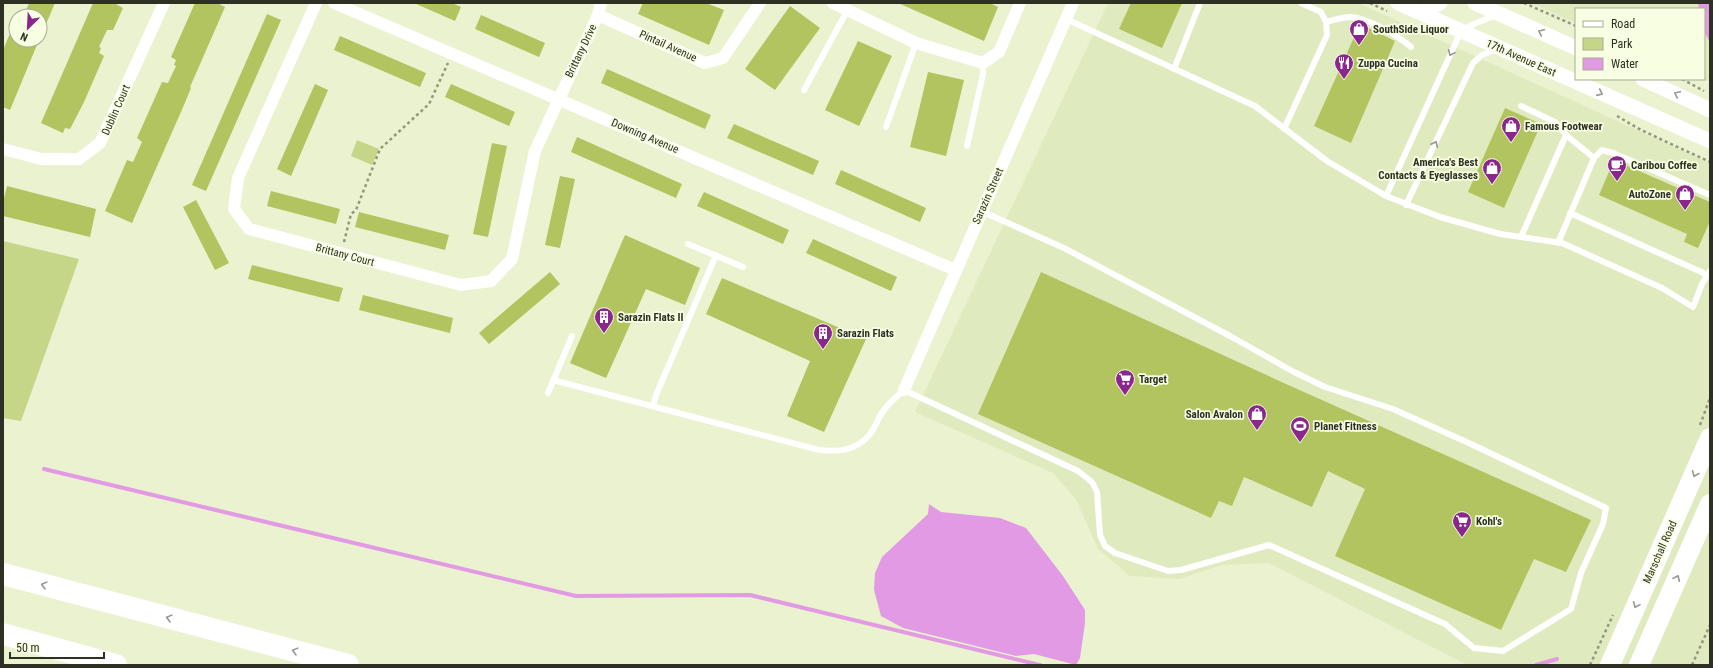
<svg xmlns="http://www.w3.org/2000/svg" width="1713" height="668" font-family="'Roboto Condensed',sans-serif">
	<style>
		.built { fill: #e0eabf }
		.green { fill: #c6d689 }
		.water { fill: #e29ae4 }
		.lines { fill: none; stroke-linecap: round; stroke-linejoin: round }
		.stream { stroke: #e29ae4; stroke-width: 4 }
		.building { fill: #b1c45f }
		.path { stroke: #92987e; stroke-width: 2.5; stroke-dasharray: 3 3; stroke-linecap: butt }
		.service { stroke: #fff; stroke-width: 6 }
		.minor { stroke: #fff; stroke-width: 12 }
		.tertiary { stroke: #fff; stroke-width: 15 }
		.trunk { stroke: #fff; stroke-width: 20 }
		.motorway { stroke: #fff; stroke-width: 22 }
		.oneway { stroke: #969890 }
		.labels { text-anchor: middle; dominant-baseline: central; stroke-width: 3.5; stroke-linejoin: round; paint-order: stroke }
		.poi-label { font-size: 11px; font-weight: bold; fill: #2d3022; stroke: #f8fee2; text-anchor: start }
		.street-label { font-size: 11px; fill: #2d3022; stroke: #f8fee2 }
	</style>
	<rect width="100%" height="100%" fill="#eaf2cf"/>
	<g class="built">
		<polygon points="1108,3 1358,3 1710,163 1710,665 1467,665 1269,563 1222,565 1179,579 1130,576 1098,549 1076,499 1053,473 915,412"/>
		<polygon points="1531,3 1710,3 1710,82 1703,79 1704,79 1704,9 1576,9 1576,23"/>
	</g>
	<g class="green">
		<polygon points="357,140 379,149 372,165 351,156"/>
		<polygon points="3,241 79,259 21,421 3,418"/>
	</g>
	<g class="water">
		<polygon points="1698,3 1710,3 1710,43 1704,31 1704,9 1699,9"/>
		<polygon points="929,504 941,512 1000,518 1026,528 1063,576 1085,610 1085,623 1080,658 1076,665 1034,654 1016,656 903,628 881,616 874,590 875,573 882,557 928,514"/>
	</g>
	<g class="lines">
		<g class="stream">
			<polyline points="44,469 576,596 750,595 1040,665"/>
			<polyline points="1536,665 1557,659"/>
		</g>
	</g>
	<g class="building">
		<polygon points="29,3 55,3 41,36 40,16 24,16"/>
		<polygon points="93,3 114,3 123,8 113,30 107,30 99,47 101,48 99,53 104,56 84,102 70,129 65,128 63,133 41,123"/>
		<polygon points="195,3 217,3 225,7 190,87 191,88 184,105 132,223 105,211 127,160 133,162 142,142 137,138 162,82 168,83 176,66 174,65 176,60 171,57"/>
		<polygon points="414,3 452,3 461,7 455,21"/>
		<polygon points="643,3 706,3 724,10 709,45 638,14"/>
		<polygon points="898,3 990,3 998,7 984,41"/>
		<polygon points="1131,3 1182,3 1162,48 1119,29"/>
		<polygon points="790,6 820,28 775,90 745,69"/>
		<polygon points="267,14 281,20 206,191 192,185"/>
		<polygon points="481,15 545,43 539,57 475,29"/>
		<polygon points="16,19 16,40 39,40 10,110 3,107 3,50"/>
		<polygon points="1360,24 1395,41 1351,143 1314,126"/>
		<polygon points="340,36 426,73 420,87 334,50"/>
		<polygon points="858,41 892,56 859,126 825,110"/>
		<polygon points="607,69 711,115 705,129 601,83"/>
		<polygon points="928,72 964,80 946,156 910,147"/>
		<polygon points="315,84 328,90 291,176 277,169"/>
		<polygon points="451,84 515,112 509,126 445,97"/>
		<polygon points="1505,108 1541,124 1504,208 1468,192"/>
		<polygon points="734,124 819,161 813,175 727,138"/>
		<polygon points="577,137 682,184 676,198 571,152"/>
		<polygon points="492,143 507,146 488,237 473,234"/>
		<polygon points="1614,160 1710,202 1710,221 1698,248 1684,242 1687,234 1599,195"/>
		<polygon points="841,170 926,208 920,222 835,184"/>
		<polygon points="560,176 575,179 560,248 545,245"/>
		<polygon points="7,186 96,209 90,237 3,216 3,202"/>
		<polygon points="271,191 340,209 336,224 267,206"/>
		<polygon points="704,192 789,230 783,244 697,206"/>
		<polygon points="196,200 229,263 215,270 183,207"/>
		<polygon points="359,212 449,235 445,250 355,227"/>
		<polygon points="625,235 700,268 685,305 646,289 606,378 570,363"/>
		<polygon points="813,239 897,277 891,291 806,253"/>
		<polygon points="252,265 343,288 339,302 248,279"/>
		<polygon points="550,272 560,284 489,344 479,333"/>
		<polygon points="1041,272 1286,384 1591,520 1566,572 1534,559 1501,630 1335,556 1365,489 1328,471 1312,507 1244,477 1232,506 1219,501 1211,518 978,414"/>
		<polygon points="722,278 866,339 824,432 787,416 810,361 706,314"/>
		<polygon points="363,295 453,318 450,333 359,310"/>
	</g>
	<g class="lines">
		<g class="path">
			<polyline points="1370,3 1387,11"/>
			<polyline points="1524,3 1576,26"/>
			<polyline points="1682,79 1704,91"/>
			<polyline points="1617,116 1641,130 1710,162"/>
			<polyline points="344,242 351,214 356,210 380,149 429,104 448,63"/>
			<polyline points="1700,425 1710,398"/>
			<polyline points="1590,665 1613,615"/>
			<polyline points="1692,665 1710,625"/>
		</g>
		<g class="service">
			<polyline points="1066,19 1255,106 1327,161 1386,196 1440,217 1500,234 1562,243 1662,288 1693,307 1702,284 1710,271"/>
			<path d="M1326 22C1334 20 1343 17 1351 17 1368 18 1398 36 1411 47"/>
			<polyline points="1174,69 1200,3"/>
			<polyline points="804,90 847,11"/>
			<polyline points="1521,106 1555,122 1566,135"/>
			<polyline points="886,127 916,43"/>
			<polyline points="1284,129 1327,35 1326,22 1321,12 1301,3"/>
			<polyline points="967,146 983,74 983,63"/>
			<polyline points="1386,196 1461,31 1476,23 1497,15"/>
			<polyline points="1406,205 1473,63 1482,55 1497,49"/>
			<polyline points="1570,213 1708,275"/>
			<polyline points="1521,237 1566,135 1594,158"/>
			<polyline points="1558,243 1594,158 1602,150 1613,153 1710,195"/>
			<polyline points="688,244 743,267"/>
			<path d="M553 380 819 450C838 452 857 451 870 434 876 427 878 417 884 410 889 402 898 396 904 390L1078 471 1092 482 1097 492 1100 535 1105 546 1115 553 1168 571 1181 570 1269 545 1445 624 1474 648 1503 651 1571 609 1581 573 1603 524 1606 508 1471 444 1393 409 1325 387 1294 372 1230 336 1064 248 981 211"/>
			<polyline points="548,393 572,336"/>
			<polyline points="653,406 656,395 716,255"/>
		</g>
		<g class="minor">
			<polyline points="316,3 238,178 234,209 249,229 461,285 491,281 512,259 535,151 598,15 601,3"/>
			<polyline points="334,3 955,270"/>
			<polyline points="833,3 916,43 983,63 999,52 1020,3"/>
			<polyline points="598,15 705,63 723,58 760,3"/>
			<polyline points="3,149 41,159 79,159 100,143 164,3"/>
			<polyline points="904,390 1073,3"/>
		</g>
		<g class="tertiary">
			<polyline points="1398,3 1710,141"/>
			<polyline points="1428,3 1434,6 1440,3"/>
			<polyline points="1475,3 1576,48"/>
			<polyline points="1643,79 1710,110"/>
		</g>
		<g class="trunk">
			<polyline points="1610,665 1710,438"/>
			<polyline points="1639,665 1710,504"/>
		</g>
		<g class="motorway">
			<polyline points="3,574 348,665"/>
			<polyline points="3,634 116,665"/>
		</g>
	</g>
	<defs><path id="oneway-chevron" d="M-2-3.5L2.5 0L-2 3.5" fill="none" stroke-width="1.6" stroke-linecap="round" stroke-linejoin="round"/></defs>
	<g class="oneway">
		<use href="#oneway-chevron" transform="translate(1541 32) rotate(-155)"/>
		<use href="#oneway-chevron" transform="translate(1451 53) rotate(114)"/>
		<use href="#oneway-chevron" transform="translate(1600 93) rotate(24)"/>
		<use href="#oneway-chevron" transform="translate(1677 94) rotate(-155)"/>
		<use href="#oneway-chevron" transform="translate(1435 144) rotate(-65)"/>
		<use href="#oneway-chevron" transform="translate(1695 474) rotate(113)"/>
		<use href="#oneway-chevron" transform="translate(1677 578) rotate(-66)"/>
		<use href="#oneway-chevron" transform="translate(44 585) rotate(-165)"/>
		<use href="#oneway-chevron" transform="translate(1636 605) rotate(114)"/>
		<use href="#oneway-chevron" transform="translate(169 618) rotate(-165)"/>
		<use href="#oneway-chevron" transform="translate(295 651) rotate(-165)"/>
	</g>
	<defs>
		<symbol id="shop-pin" viewBox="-11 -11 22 30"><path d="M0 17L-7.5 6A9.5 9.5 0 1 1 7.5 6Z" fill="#8a278f" stroke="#f8fee2"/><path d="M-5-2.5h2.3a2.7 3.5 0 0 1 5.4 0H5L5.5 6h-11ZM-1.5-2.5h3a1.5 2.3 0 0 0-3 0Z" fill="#fff"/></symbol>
		<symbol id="restaurant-pin" viewBox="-11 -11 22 30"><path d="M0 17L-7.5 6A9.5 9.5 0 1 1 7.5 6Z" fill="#8a278f" stroke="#f8fee2"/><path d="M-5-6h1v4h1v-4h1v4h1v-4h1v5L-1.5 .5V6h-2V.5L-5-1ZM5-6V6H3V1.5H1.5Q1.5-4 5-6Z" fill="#fff"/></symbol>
		<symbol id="cafe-pin" viewBox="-11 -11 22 30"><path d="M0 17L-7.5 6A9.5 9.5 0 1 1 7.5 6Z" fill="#8a278f" stroke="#f8fee2"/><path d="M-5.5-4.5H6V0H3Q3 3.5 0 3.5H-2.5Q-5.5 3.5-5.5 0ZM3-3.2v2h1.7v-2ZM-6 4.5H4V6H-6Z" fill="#fff"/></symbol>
		<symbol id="building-pin" viewBox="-11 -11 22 30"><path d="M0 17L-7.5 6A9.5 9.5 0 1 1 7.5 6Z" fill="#8a278f" stroke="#f8fee2"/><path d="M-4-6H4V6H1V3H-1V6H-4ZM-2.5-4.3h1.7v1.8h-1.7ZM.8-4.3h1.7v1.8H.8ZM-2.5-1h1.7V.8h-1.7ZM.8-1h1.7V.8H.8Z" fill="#fff"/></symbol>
		<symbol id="supermarket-pin" viewBox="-11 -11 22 30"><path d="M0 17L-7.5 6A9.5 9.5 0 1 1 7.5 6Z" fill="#8a278f" stroke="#f8fee2"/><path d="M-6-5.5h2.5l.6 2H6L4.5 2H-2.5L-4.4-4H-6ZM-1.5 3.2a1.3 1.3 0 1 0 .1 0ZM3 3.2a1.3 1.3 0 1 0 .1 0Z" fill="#fff"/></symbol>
		<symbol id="stadium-pin" viewBox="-11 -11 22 30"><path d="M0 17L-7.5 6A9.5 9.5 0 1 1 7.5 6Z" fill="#8a278f" stroke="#f8fee2"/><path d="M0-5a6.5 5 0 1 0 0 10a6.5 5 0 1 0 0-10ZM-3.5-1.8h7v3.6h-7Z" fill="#fff"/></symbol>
	</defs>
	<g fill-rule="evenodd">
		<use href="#shop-pin" x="1348" y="18" width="22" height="30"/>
		<use href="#restaurant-pin" x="1333" y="52" width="22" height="30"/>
		<use href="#shop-pin" x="1500" y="115" width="22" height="30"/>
		<use href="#cafe-pin" x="1606" y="154" width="22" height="30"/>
		<use href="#shop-pin" x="1481" y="157" width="22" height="30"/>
		<use href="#shop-pin" x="1674" y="183" width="22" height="30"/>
		<use href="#building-pin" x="593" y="306" width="22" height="30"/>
		<use href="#building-pin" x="812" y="322" width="22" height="30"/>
		<use href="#supermarket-pin" x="1114" y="368" width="22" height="30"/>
		<use href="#shop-pin" x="1246" y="403" width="22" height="30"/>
		<use href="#stadium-pin" x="1289" y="415" width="22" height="30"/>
		<use href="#supermarket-pin" x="1451" y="510" width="22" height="30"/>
	</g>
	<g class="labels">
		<g class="poi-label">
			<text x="1373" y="29">SouthSide Liquor</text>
			<text x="1358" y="63">Zuppa Cucina</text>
			<text x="1525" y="126">Famous Footwear</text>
			<text x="1478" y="162" text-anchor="end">America's Best<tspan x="1478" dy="13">Contacts &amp; Eyeglasses</tspan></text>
			<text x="1631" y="165">Caribou Coffee</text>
			<text x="1671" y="194" text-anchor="end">AutoZone</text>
			<text x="618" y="317">Sarazin Flats II</text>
			<text x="837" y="333">Sarazin Flats</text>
			<text x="1139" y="379">Target</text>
			<text x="1243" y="414" text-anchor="end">Salon Avalon</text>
			<text x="1314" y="426">Planet Fitness</text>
			<text x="1476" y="521">Kohl's</text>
		</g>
		<g class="street-label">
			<text transform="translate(668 46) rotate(24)">Pintail Avenue</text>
			<text transform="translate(581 51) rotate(-64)">Brittany Drive</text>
			<text transform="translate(1521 58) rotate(24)">17th Avenue East</text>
			<text transform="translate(116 110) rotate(-66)">Dublin Court</text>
			<text transform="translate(645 136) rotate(23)">Downing Avenue</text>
			<text transform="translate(988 196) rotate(-66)">Sarazin Street</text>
			<text transform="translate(345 255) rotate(15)">Brittany Court</text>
			<text transform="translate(1660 552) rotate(-66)">Marschall Road</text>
		</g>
	</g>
	<rect width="1713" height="668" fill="none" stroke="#2d3022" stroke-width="8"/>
	<rect x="1575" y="8" width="130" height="72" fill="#f8fee2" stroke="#a7ac95"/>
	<rect x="1583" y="21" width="20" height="6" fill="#ffffff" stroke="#a7ac95"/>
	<text x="1611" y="28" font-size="12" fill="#2d3022">Road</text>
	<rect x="1583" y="38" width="20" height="12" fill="#c6d689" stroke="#a7ac95"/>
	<text x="1611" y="48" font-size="12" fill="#2d3022">Park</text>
	<rect x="1583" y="58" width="20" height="12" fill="#e29ae4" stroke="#a7ac95"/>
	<text x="1611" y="68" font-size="12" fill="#2d3022">Water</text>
	<g transform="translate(28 28) rotate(204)"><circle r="19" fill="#f8fee2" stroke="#a7ac95"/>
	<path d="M0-3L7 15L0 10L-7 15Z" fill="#8a278f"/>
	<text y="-6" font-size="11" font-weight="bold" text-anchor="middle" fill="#2d3022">N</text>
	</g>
	<path d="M10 652v6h94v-6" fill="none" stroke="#2d3022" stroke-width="2"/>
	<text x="16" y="652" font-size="12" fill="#2d3022" stroke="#f8fee2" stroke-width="3" paint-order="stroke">50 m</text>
</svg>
